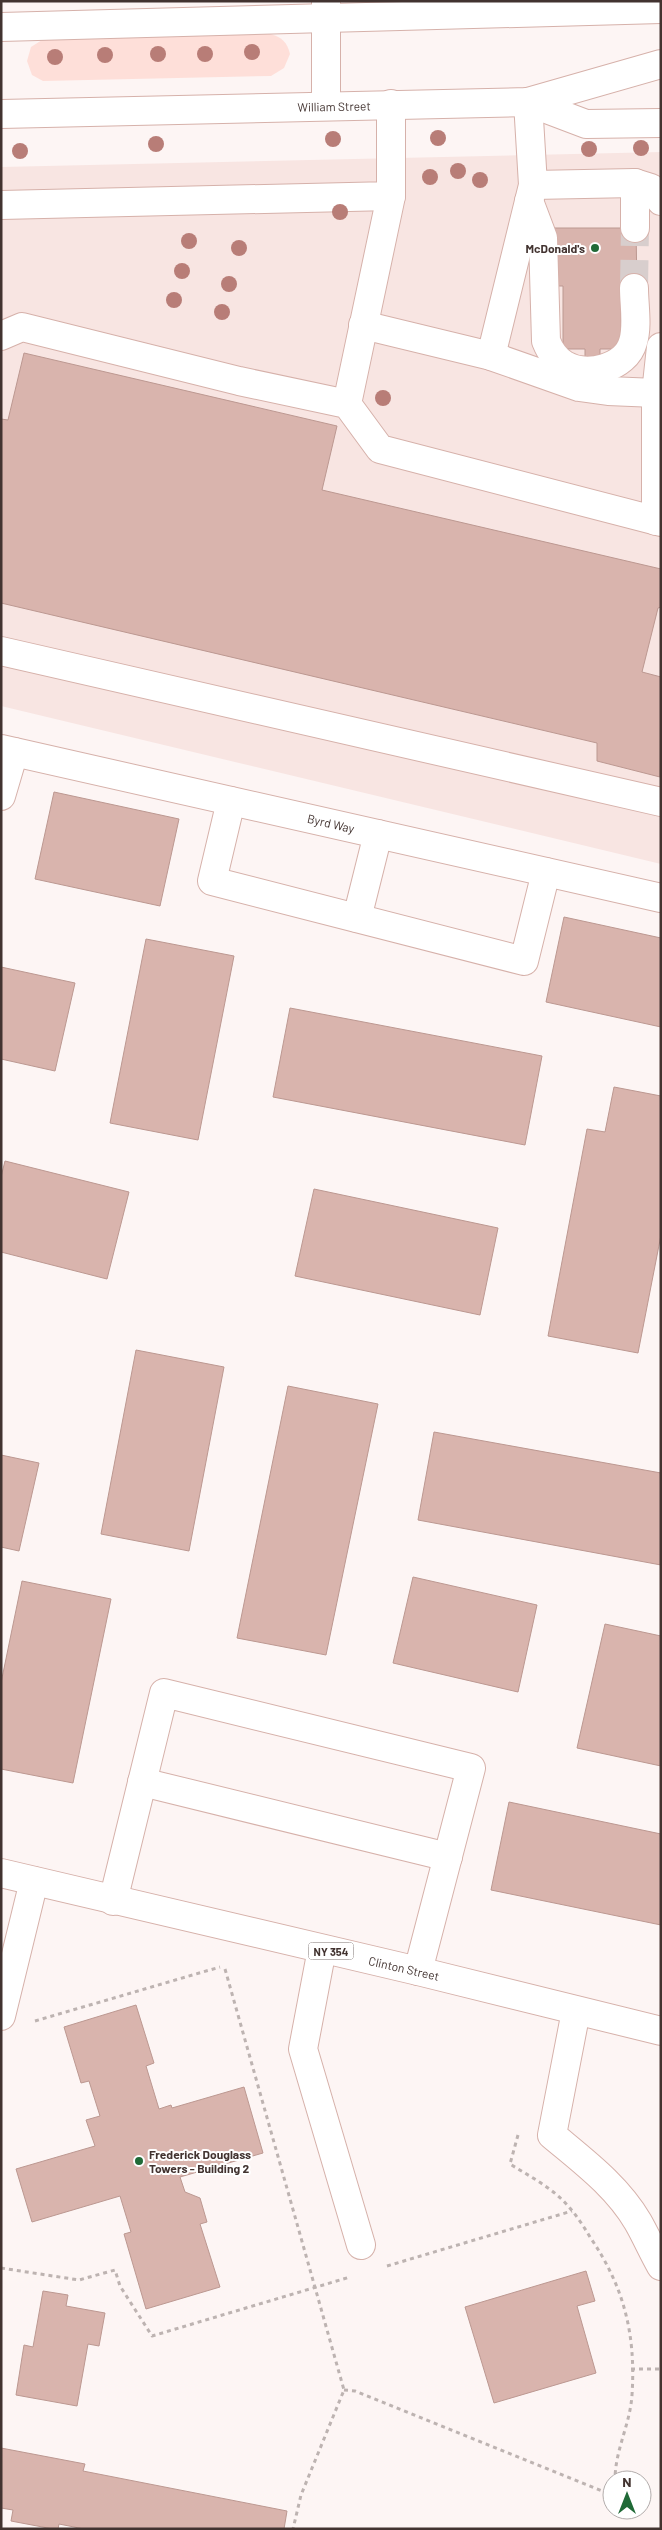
<svg xmlns="http://www.w3.org/2000/svg" width="662" height="2530" font-family="Barlow,sans-serif">
	<style>
		.built { fill: #f8e5e2 }
		.green { fill: #fedfd9 }
		.building { fill: #d9b4ad; stroke: #bc9891 }
		.lines { fill: none; stroke-linecap: round; stroke-linejoin: round }
		.minor-tunnel { stroke: #d8cecd; stroke-width: 28; stroke-dasharray: 28 14; stroke-linecap: butt }
		.minor-casing { stroke: #d6b1aa; stroke-width: 30 }
		.major-casing { stroke: #d6b1aa; stroke-width: 30 }
		.path { stroke: #bdb3b1; stroke-width: 3; stroke-dasharray: 4 4; stroke-linecap: butt }
		.minor { stroke: #fff; stroke-width: 28 }
		.major { stroke: #fff; stroke-width: 28 }
		.tree { fill: #b87d77 }
		.poi-dot { fill: #206a37; stroke: #fff; stroke-width: 2 }
		.labels { text-anchor: middle; dominant-baseline: central; stroke-width: 4; stroke-linejoin: round; paint-order: stroke }
		.shield { fill: #fff; stroke: #7b706e; stroke-width: 1 }
		.shield-label { font-size: 11px; font-weight: bold; fill: #423330 }
		.street-label { font-size: 12px; fill: #423330; stroke: #fff }
		.poi-label { font-size: 12px; font-weight: bold; fill: #423330; stroke: #fff; text-anchor: end }
	</style>
	<rect width="100%" height="100%" fill="#fdf5f4"/>
	<polygon class="built" points="661,152 661,864 1,706 1,167"/>
	<path class="green" d="M270 34C282 37 287 42 290 54L284 68 271 76 43 81 32 75 27 61 31 47 42 40Z"/>
	<g class="building">
		<polygon points="552,228 636,228 637,288 621,288 621,340 612,349 600,349 600,357 585,357 585,349 563,349 563,286 553,286"/>
		<polygon points="24,353 337,426 322,490 661,569 661,607 658,608 642,672 661,677 660,777 597,761 597,743 1,603 1,419 8,420"/>
		<polygon points="54,792 179,819 160,906 35,879"/>
		<polygon points="564,917 661,938 661,1027 546,1002"/>
		<polygon points="146,939 234,956 198,1140 110,1123"/>
		<polygon points="1,967 75,983 55,1071 1,1059"/>
		<polygon points="290,1008 542,1056 525,1145 273,1097"/>
		<polygon points="614,1087 661,1096 661,1235 638,1353 548,1336 587,1129 605,1132"/>
		<polygon points="5,1161 129,1192 107,1279 1,1252 1,1177"/>
		<polygon points="314,1189 498,1228 480,1315 295,1276"/>
		<polygon points="136,1350 224,1367 189,1551 101,1534"/>
		<polygon points="288,1386 378,1404 326,1655 237,1638"/>
		<polygon points="434,1432 661,1473 661,1565 418,1520"/>
		<polygon points="1,1455 39,1463 19,1551 1,1547"/>
		<polygon points="413,1577 537,1605 518,1692 393,1663"/>
		<polygon points="22,1581 111,1599 73,1783 1,1769 1,1683"/>
		<polygon points="605,1624 661,1636 661,1766 577,1748"/>
		<polygon points="509,1802 661,1834 661,1925 491,1890"/>
		<polygon points="136,2005 154,2063 146,2066 159,2109 171,2105 172,2108 244,2087 263,2153 180,2177 185,2192 200,2198 207,2222 200,2224 220,2287 146,2309 124,2234 131,2232 120,2196 32,2222 16,2169 95,2146 86,2120 100,2116 89,2081 81,2083 64,2027"/>
		<polygon points="586,2271 595,2301 577,2306 596,2373 494,2403 465,2307"/>
		<polygon points="43,2291 68,2295 66,2306 105,2313 99,2346 88,2344 77,2406 16,2395 24,2345 33,2347"/>
		<polygon points="1,2448 85,2464 83,2471 287,2511 284,2529 84,2529 59,2524 58,2529 53,2529 11,2521 13,2510 1,2508"/>
	</g>
	<g class="lines">
		<polyline class="minor-tunnel" points="634,288 635,228"/>
		<defs>
			<g id="minor">
				<polyline points="326,1 326,106"/>
				<polyline points="635,183 635,228"/>
				<polyline points="533,185 635,183 651,188 661,201"/>
				<path d="M529 201 543 238 546 341C550 351 556 360 565 365 586 378 626 368 633 342 638 326 634 305 634 288"/>
				<polyline points="1,205 391,196 391,104"/>
				<polyline points="363,325 491,356 579,387 608,391 656,393 661,347"/>
				<polyline points="1,336 22,327 239,381 347,404 380,449 661,522"/>
				<polyline points="491,356 533,185 528,102"/>
				<polyline points="656,393 656,521"/>
				<polyline points="347,404 391,196"/>
				<polyline points="1,651 661,802"/>
				<polyline points="1,749 661,898"/>
				<polyline points="1,796 14,752"/>
				<polyline points="231,801 212,881 524,961 546,872"/>
				<polyline points="357,918 378,834"/>
				<polyline points="142,1782 448,1857"/>
				<polyline points="113,1901 164,1693 471,1768 418,1971"/>
				<polyline points="322,1949 303,2049 361,2245"/>
				<path d="M576 2011 552 2135C583 2161 617 2186 638 2222 646 2236 653 2252 661 2266"/>
				<polyline points="1,2016 34,1881"/>
			</g>
			<g id="major">
				<polyline points="1,27 661,9"/>
				<polyline points="528,102 586,124 661,123"/>
				<polyline points="1,114 528,102 661,64"/>
				<polyline points="1,1873 418,1971 661,2031"/>
			</g>
		</defs>
		<use href="#minor" class="minor-casing"/>
		<use href="#major" class="major-casing"/>
		<g class="path">
			<polyline points="225,1969 344,2390 301,2495 293,2529"/>
			<polyline points="35,2021 220,1967"/>
			<path d="M518 2135 510 2164C526 2174 543 2183 557 2195 571 2207 581 2222 590 2237 624 2287 636 2334 632 2395 630 2425 615 2450 615 2480"/>
			<polyline points="387,2266 572,2211"/>
			<polyline points="1,2268 79,2280 115,2270 120,2286 152,2336 350,2277"/>
			<polyline points="631,2369 661,2369"/>
			<polyline points="344,2390 355,2391 612,2495"/>
		</g>
		<use href="#minor" class="minor"/>
		<use href="#major" class="major"/>
	</g>
	<g class="tree">
		<circle cx="252" cy="52" r="8"/>
		<circle cx="158" cy="54" r="8"/>
		<circle cx="205" cy="54" r="8"/>
		<circle cx="105" cy="55" r="8"/>
		<circle cx="55" cy="57" r="8"/>
		<circle cx="438" cy="138" r="8"/>
		<circle cx="333" cy="139" r="8"/>
		<circle cx="156" cy="144" r="8"/>
		<circle cx="641" cy="148" r="8"/>
		<circle cx="589" cy="149" r="8"/>
		<circle cx="20" cy="151" r="8"/>
		<circle cx="458" cy="171" r="8"/>
		<circle cx="430" cy="177" r="8"/>
		<circle cx="480" cy="180" r="8"/>
		<circle cx="340" cy="212" r="8"/>
		<circle cx="189" cy="241" r="8"/>
		<circle cx="239" cy="248" r="8"/>
		<circle cx="182" cy="271" r="8"/>
		<circle cx="229" cy="284" r="8"/>
		<circle cx="174" cy="300" r="8"/>
		<circle cx="222" cy="312" r="8"/>
		<circle cx="383" cy="398" r="8"/>
	</g>
	<g class="poi-dot">
		<circle cx="595" cy="248" r="5"/>
		<circle cx="139" cy="2161" r="5"/>
	</g>
	<g class="labels">
		<rect class="shield" x="308.5" y="1942.5" width="45" height="17" rx="4"/>
		<g class="shield-label">
			<text x="331" y="1951">NY 354</text>
		</g>
		<g class="street-label">
			<text transform="translate(334 106) rotate(-1)">William Street</text>
			<text transform="translate(331 823) rotate(13)">Byrd Way</text>
			<text transform="translate(404 1968) rotate(13)">Clinton Street</text>
		</g>
		<g class="poi-label">
			<text x="585" y="248">McDonald's</text>
			<text x="149" y="2154" text-anchor="start">Frederick Douglass<tspan x="149" dy="14">Towers - Building 2</tspan></text>
		</g>
	</g>
	<rect width="662" height="2530" fill="none" stroke="#423330" stroke-width="5"/>
	<g transform="translate(627 2495)"><circle r="24" fill="#ffffff" stroke="#b3adac"/>
	<path d="M0-4L9 19L0 12L-9 19Z" fill="#206a37"/>
	<text y="-8" font-size="14" font-weight="bold" text-anchor="middle" fill="#423330">N</text>
	</g>
</svg>
